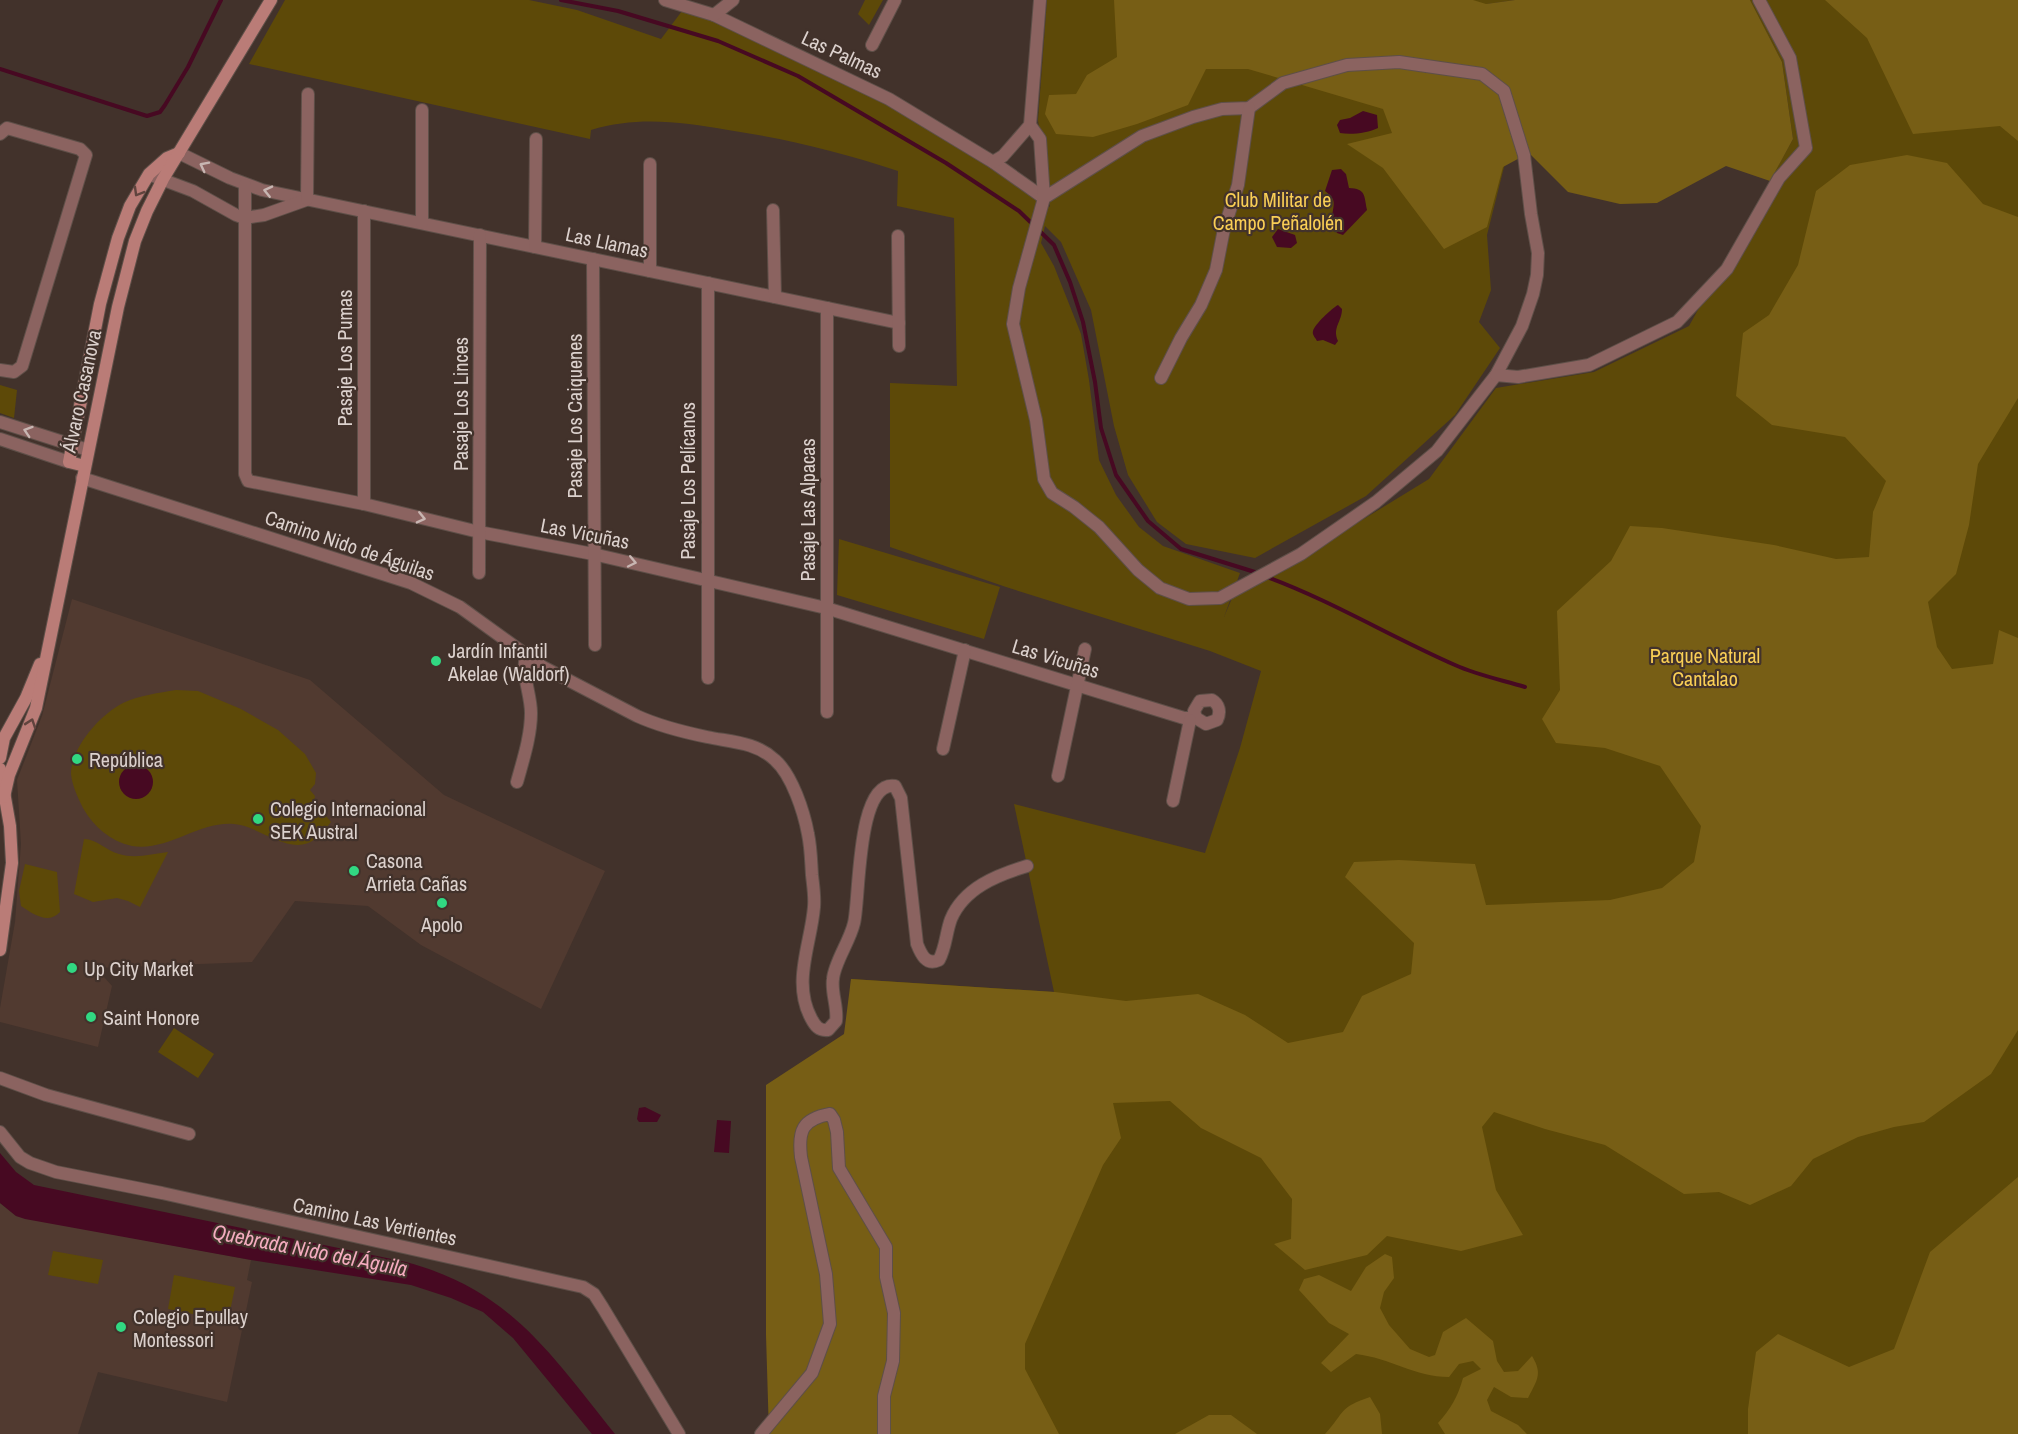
<svg xmlns="http://www.w3.org/2000/svg" width="2018" height="1434" font-family="'Archivo Narrow',sans-serif">
	<style>
		.built { fill: #513a30 }
		.green { fill: #5d4908 }
		.forest { fill: #775e15 }
		.water { fill: #470922 }
		.lines { fill: none; stroke-linecap: round; stroke-linejoin: round }
		.stream { stroke: #470922; stroke-width: 4 }
		.street-casing { stroke: #5e4f48; stroke-width: 14 }
		.secondary-casing { stroke: #5e4f48; stroke-width: 14 }
		.street { stroke: #8b6360; stroke-width: 12 }
		.secondary { stroke: #ba7c77; stroke-width: 12 }
		.oneway { stroke: #c8b6b2 }
		.oneway2 { stroke: #60443e }
		.poi-dot { fill: #31d882; stroke: #42322b; stroke-width: 2 }
		.labels { text-anchor: middle; dominant-baseline: central; stroke-width: 4.5; stroke-linejoin: round; paint-order: stroke }
		.street-label { font-size: 20px; fill: #dcd1cd; stroke: #42322b }
		.park-label { font-size: 20px; fill: #facf55; stroke: #42322b }
		.poi-label { font-size: 20px; fill: #dcd1cd; stroke: #42322b; text-anchor: start }
		.water-label { font-size: 21px; font-style: italic; fill: #f4acbf; stroke: #42322b }
	</style>
	<rect width="100%" height="100%" fill="#42322b"/>
	<g class="built">
		<polygon points="72,599 310,680 444,795 605,871 541,1009 421,945 368,906 295,901 252,962 96,968 112,986 98,1047 0,1022 0,1008 15,922 21,844 17,780 42,716"/>
		<polygon points="0,1203 16,1216 251,1260 247,1280 252,1282 227,1402 98,1372 78,1434 0,1434"/>
	</g>
	<g class="green">
		<path d="M285 0H529L577 10 661 39 685 7 816 65 986 159 1050 207 1038 120 1047 0H1515L1487 4 1507 155 1487 235 1491 290 1479 322 1500 348 1455 415 1366 496 1255 558 1186 544 1157 522 1128 475 1114 426 1091 310 1061 242 1045 226 1041 243 1054 266 1081 334 1089 380 1099 460 1116 495 1139 527 1163 546 1240 573 1224 617 1233 596 1287 566 1429 479 1496 388 1594 372 1689 326 1793 139 1782 62 1750 0H2018V1434H781L829 1367 851 979 1054 992 1014 804 1205 853 1240 748 1261 671 1210 651 1006 587 890 547V383L957 386 954 218 897 206 898 171C841 152 788 139 728 130 681 122 638 116 591 130L590 139 249 64Z"/>
		<polygon points="865,0 883,0 869,25 858,14"/>
		<polygon points="0,385 17,390 14,418 0,413"/>
		<polygon points="839,539 1000,587 984,639 837,595"/>
		<path d="M176 690 198 691 241 709 278 730 305 754 316 773 315 784 310 790 315 796 314 802 331 822C326 828 321 834 315 839 291 858 258 825 234 824 199 821 167 852 132 846 110 841 94 827 83 808 78 798 72 785 71 774 71 747 101 714 123 703 140 695 159 693 176 690Z"/>
		<path d="M84 839C97 839 107 851 119 854 135 859 152 854 168 852L140 907 128 901 117 898 93 902 74 894Z"/>
		<path d="M25 864 57 872 60 912C48 925 33 914 21 906L19 891Z"/>
		<polygon points="174,1028 214,1054 198,1078 158,1052"/>
		<polygon points="53,1251 103,1260 98,1284 48,1275"/>
		<polygon points="174,1275 235,1287 228,1321 168,1309"/>
	</g>
	<g class="forest">
		<polygon points="1114,0 1473,0 1486,4 1515,0 1750,0 1782,62 1793,139 1770,181 1726,166 1657,203 1620,204 1568,192 1529,153 1503,167 1487,227 1444,249 1383,168 1347,144 1392,133 1383,109 1248,69 1206,69 1188,105 1137,124 1093,137 1056,134 1045,114 1049,95 1076,94 1087,75 1117,57"/>
		<polygon points="1825,0 2018,0 2018,141 2000,126 1913,134 1867,38"/>
		<polygon points="1907,155 1947,163 1983,204 2018,217 2018,398 1978,464 1969,525 1956,574 1928,602 1937,647 1952,669 1993,664 1999,630 2018,638 2018,1030 1991,1074 1924,1122 1894,1127 1858,1137 1813,1159 1791,1186 1750,1205 1719,1192 1684,1194 1605,1145 1545,1129 1494,1112 1482,1127 1496,1190 1523,1235 1461,1251 1387,1236 1367,1255 1305,1270 1274,1244 1291,1239 1292,1199 1261,1158 1201,1128 1170,1101 1113,1103 1121,1138 1103,1165 1025,1344 1025,1369 1059,1434 769,1434 766,1335 766,1085 844,1034 851,979 1055,992 1126,1001 1198,994 1245,1015 1288,1043 1343,1032 1362,996 1411,974 1414,943 1345,877 1354,862 1399,860 1475,864 1486,905 1610,900 1662,888 1694,862 1701,826 1660,766 1605,748 1556,743 1542,719 1560,690 1557,611 1611,561 1630,526 1662,528 1774,545 1836,559 1869,557 1873,512 1886,481 1845,437 1772,425 1736,396 1743,333 1769,315 1798,265 1816,191 1850,165"/>
		<polygon points="2018,1177 2018,1434 1748,1434 1748,1409 1756,1352 1778,1334 1849,1367 1894,1349 1930,1252"/>
		<path d="M1385 1254 1392 1257 1394 1278 1384 1292 1380 1308 1389 1325 1410 1349 1429 1357 1435 1355 1443 1332 1466 1318 1493 1341 1497 1361 1504 1372 1518 1371 1532 1356C1543 1374 1537 1380 1528 1398L1511 1397 1494 1387 1487 1400 1491 1411 1518 1425 1527 1434H1445L1438 1423C1451 1409 1458 1396 1463 1378L1481 1369 1473 1361 1459 1364 1449 1377C1415 1377 1390 1358 1356 1354L1331 1372 1321 1363 1349 1334 1329 1323 1299 1290 1304 1279 1319 1275 1351 1291 1366 1267Z"/>
		<path d="M1370 1397 1380 1414 1382 1434H1325C1346 1411 1338 1408 1370 1397Z"/>
		<polygon points="1209,1415 1231,1415 1257,1434 1175,1434"/>
	</g>
	<g class="water">
		<path d="M1363 111 1377 115 1378 128C1368 133 1351 135 1340 133L1337 125 1340 120 1350 118Z"/>
		<path d="M1341 169 1346 174 1349 188C1366 189 1364 195 1367 210L1343 235 1337 233C1335 228 1331 223 1332 218 1333 205 1338 200 1325 191L1332 170Z"/>
		<polygon points="1278,229 1295,235 1297,243 1291,248 1277,247 1272,237"/>
		<path d="M1338 305 1342 309C1342 322 1332 327 1338 341L1335 345 1323 340 1317 341C1315 337 1312 335 1313 331 1315 324 1331 309 1338 305Z"/>
		<circle cx="136" cy="782" r="17"/>
		<polygon points="645,1107 661,1115 657,1122 639,1122 637,1119 639,1108"/>
		<polygon points="717,1120 731,1121 729,1153 714,1152"/>
		<path d="M0 1153 16 1172 34 1185 406 1262C511 1290 551 1355 615 1434H592L513 1338 483 1312 451 1298 411 1285 251 1260 25 1219 16 1216 0 1203Z"/>
	</g>
	<g class="lines">
		<g class="stream">
			<polyline points="561,0 618,11 718,41 798,76 946,163 1019,211 1054,245 1070,282 1083,322 1095,382 1101,428 1116,475 1148,521 1181,549 1258,573"/>
			<polyline points="0,69 147,116 160,112 165,105 188,67 221,0"/>
			<path d="M1267 577C1332 601 1391 637 1455 665 1477 675 1502 680 1525 687"/>
		</g>
		<defs>
			<g id="street">
				<polyline points="665,0 714,15 889,99 993,162 1044,198"/>
				<polyline points="714,15 733,0"/>
				<polyline points="872,45 895,0"/>
				<polyline points="1030,125 1040,139 1044,198 1019,288 1013,324 1036,420 1044,479 1052,493 1074,507 1099,527 1138,570 1160,588 1189,599 1220,598 1301,554 1376,502 1437,451 1496,375 1522,326 1533,294 1537,275 1538,253 1531,214 1524,155 1504,91 1482,74 1440,68 1399,62 1347,65 1283,83 1249,108 1222,109 1193,117 1142,136 1044,198"/>
				<polyline points="0,134 7,128 80,149 86,155 22,366 14,372 0,370"/>
				<polyline points="179,153 230,178 262,190 899,323"/>
				<polyline points="993,162 1003,156 1030,125 1040,0"/>
				<polyline points="153,176 193,191 236,215 244,218 264,215 306,200"/>
				<path d="M245 185V474L248 481 364 504 479 532 593 554 826 608 1184 718H1196L1206 724 1217 720C1221 712 1219 704 1212 700L1200 701 1194 711 1196 718"/>
				<polyline points="307,199 308,94"/>
				<polyline points="773,210 775,297"/>
				<polyline points="422,223 422,110"/>
				<polyline points="898,236 899,346"/>
				<polyline points="535,247 536,139"/>
				<polyline points="593,259 595,645"/>
				<polyline points="650,271 650,164"/>
				<polyline points="708,283 708,678"/>
				<polyline points="827,308 827,712"/>
				<polyline points="1496,375 1518,377 1589,365 1677,322 1727,269 1779,178 1806,148 1790,58 1759,0"/>
				<polyline points="1161,378 1181,338 1201,305 1216,270 1224,229 1238,185 1249,108"/>
				<polyline points="0,422 88,450"/>
				<polyline points="0,439 69,462"/>
				<path d="M82 478 411 583 460 607 543 667 637 716C659 726 683 732 707 737 731 742 756 742 775 760 792 775 804 812 808 834 811 848 811 861 812 875 813 885 815 896 814 907 811 944 792 982 811 1018 815 1026 819 1031 828 1030L836 1021C838 1007 831 993 833 979 834 963 850 941 854 923 860 900 856 780 895 786L901 798 917 944C921 954 926 966 939 960 946 947 946 932 951 919 964 888 997 875 1027 866"/>
				<polyline points="364,504 364,211"/>
				<polyline points="479,573 480,235"/>
				<polyline points="943,749 965,650"/>
				<polyline points="1058,776 1085,649"/>
				<path d="M517 782C523 760 531 736 531 713 531 694 521 674 526 656"/>
				<polyline points="1173,801 1190,720"/>
				<polyline points="0,1078 46,1095 189,1134"/>
				<polyline points="0,1132 20,1157 30,1163 56,1172 162,1193 583,1287 594,1294 603,1308 679,1434"/>
				<path d="M761 1434 812 1373 830 1324 826 1274 801 1157C798 1131 802 1119 830 1114L834 1120 837 1132 839 1168 886 1247V1277L894 1313 893 1361 884 1396V1434"/>
			</g>
			<g id="secondary">
				<polyline points="85,466 69,462 100,304 118,238 130,206 149,174 167,158 179,153"/>
				<polyline points="0,758 4,738 26,698 40,664"/>
				<polyline points="0,769 10,826 12,863 0,950"/>
				<polyline points="4,797 9,775 36,708 118,307 135,241 147,211 163,179 271,0"/>
			</g>
		</defs>
		<use href="#street" class="street-casing"/>
		<use href="#secondary" class="secondary-casing"/>
		<use href="#street" class="street"/>
		<use href="#secondary" class="secondary"/>
	</g>
	<defs><path id="oneway-chevron" d="M-2-3.5L2.5 0L-2 3.5" fill="none" stroke-width="1.6" stroke-linecap="round" stroke-linejoin="round" transform="scale(1.5)"/></defs>
	<g class="oneway">
		<use href="#oneway-chevron" transform="translate(204 166) rotate(-153)"/>
		<use href="#oneway-chevron" transform="translate(268 191) rotate(-167)"/>
		<use href="#oneway-chevron" transform="translate(28 431) rotate(-162)"/>
		<use href="#oneway-chevron" transform="translate(421 518) rotate(13)"/>
		<use href="#oneway-chevron" transform="translate(632 562) rotate(12)"/>
	</g>
	<g class="oneway2">
		<use href="#oneway-chevron" transform="translate(138 192) rotate(120)"/>
		<use href="#oneway-chevron" transform="translate(31 723) rotate(-71)"/>
	</g>
	<g class="poi-dot">
		<circle cx="436" cy="661" r="6"/>
		<circle cx="77" cy="759" r="6"/>
		<circle cx="258" cy="819" r="6"/>
		<circle cx="354" cy="871" r="6"/>
		<circle cx="442" cy="903" r="6"/>
		<circle cx="72" cy="968" r="6"/>
		<circle cx="91" cy="1017" r="6"/>
		<circle cx="121" cy="1327" r="6"/>
	</g>
	<g class="labels">
		<g class="street-label">
			<text transform="translate(842 54) rotate(25)">Las Palmas</text>
			<text transform="translate(607 242) rotate(12)">Las Llamas</text>
			<text transform="translate(344 358) rotate(-90)">Pasaje Los Pumas</text>
			<text transform="translate(81 391) rotate(-78)">Álvaro Casanova</text>
			<text transform="translate(460 404) rotate(-90)">Pasaje Los Linces</text>
			<text transform="translate(574 416) rotate(-90)">Pasaje Los Caiquenes</text>
			<text transform="translate(687 481) rotate(-90)">Pasaje Los Pelícanos</text>
			<text transform="translate(807 510) rotate(-90)">Pasaje Las Alpacas</text>
			<text transform="translate(585 533) rotate(11)">Las Vicuñas</text>
			<text transform="translate(350 545) rotate(19)">Camino Nido de Águilas</text>
			<text transform="translate(1056 658) rotate(17)">Las Vicuñas</text>
			<text transform="translate(375 1221) rotate(12)">Camino Las Vertientes</text>
		</g>
		<g class="park-label">
			<text x="1278" y="199">Club Militar de<tspan x="1278" dy="23">Campo Peñalolén</tspan></text>
			<text x="1705" y="655">Parque Natural<tspan x="1705" dy="23">Cantalao</tspan></text>
		</g>
		<g class="poi-label">
			<text x="448" y="650">Jardín Infantil<tspan x="448" dy="23">Akelae (Waldorf)</tspan></text>
			<text x="89" y="759">República</text>
			<text x="270" y="808">Colegio Internacional<tspan x="270" dy="23">SEK Austral</tspan></text>
			<text x="366" y="860">Casona<tspan x="366" dy="23">Arrieta Cañas</tspan></text>
			<text x="442" y="924" text-anchor="middle">Apolo</text>
			<text x="84" y="968">Up City Market</text>
			<text x="103" y="1017">Saint Honore</text>
			<text x="133" y="1316">Colegio Epullay<tspan x="133" dy="23">Montessori</tspan></text>
		</g>
		<g class="water-label">
			<text transform="translate(310 1250) rotate(11)">Quebrada Nido del Águila</text>
		</g>
	</g>
</svg>
